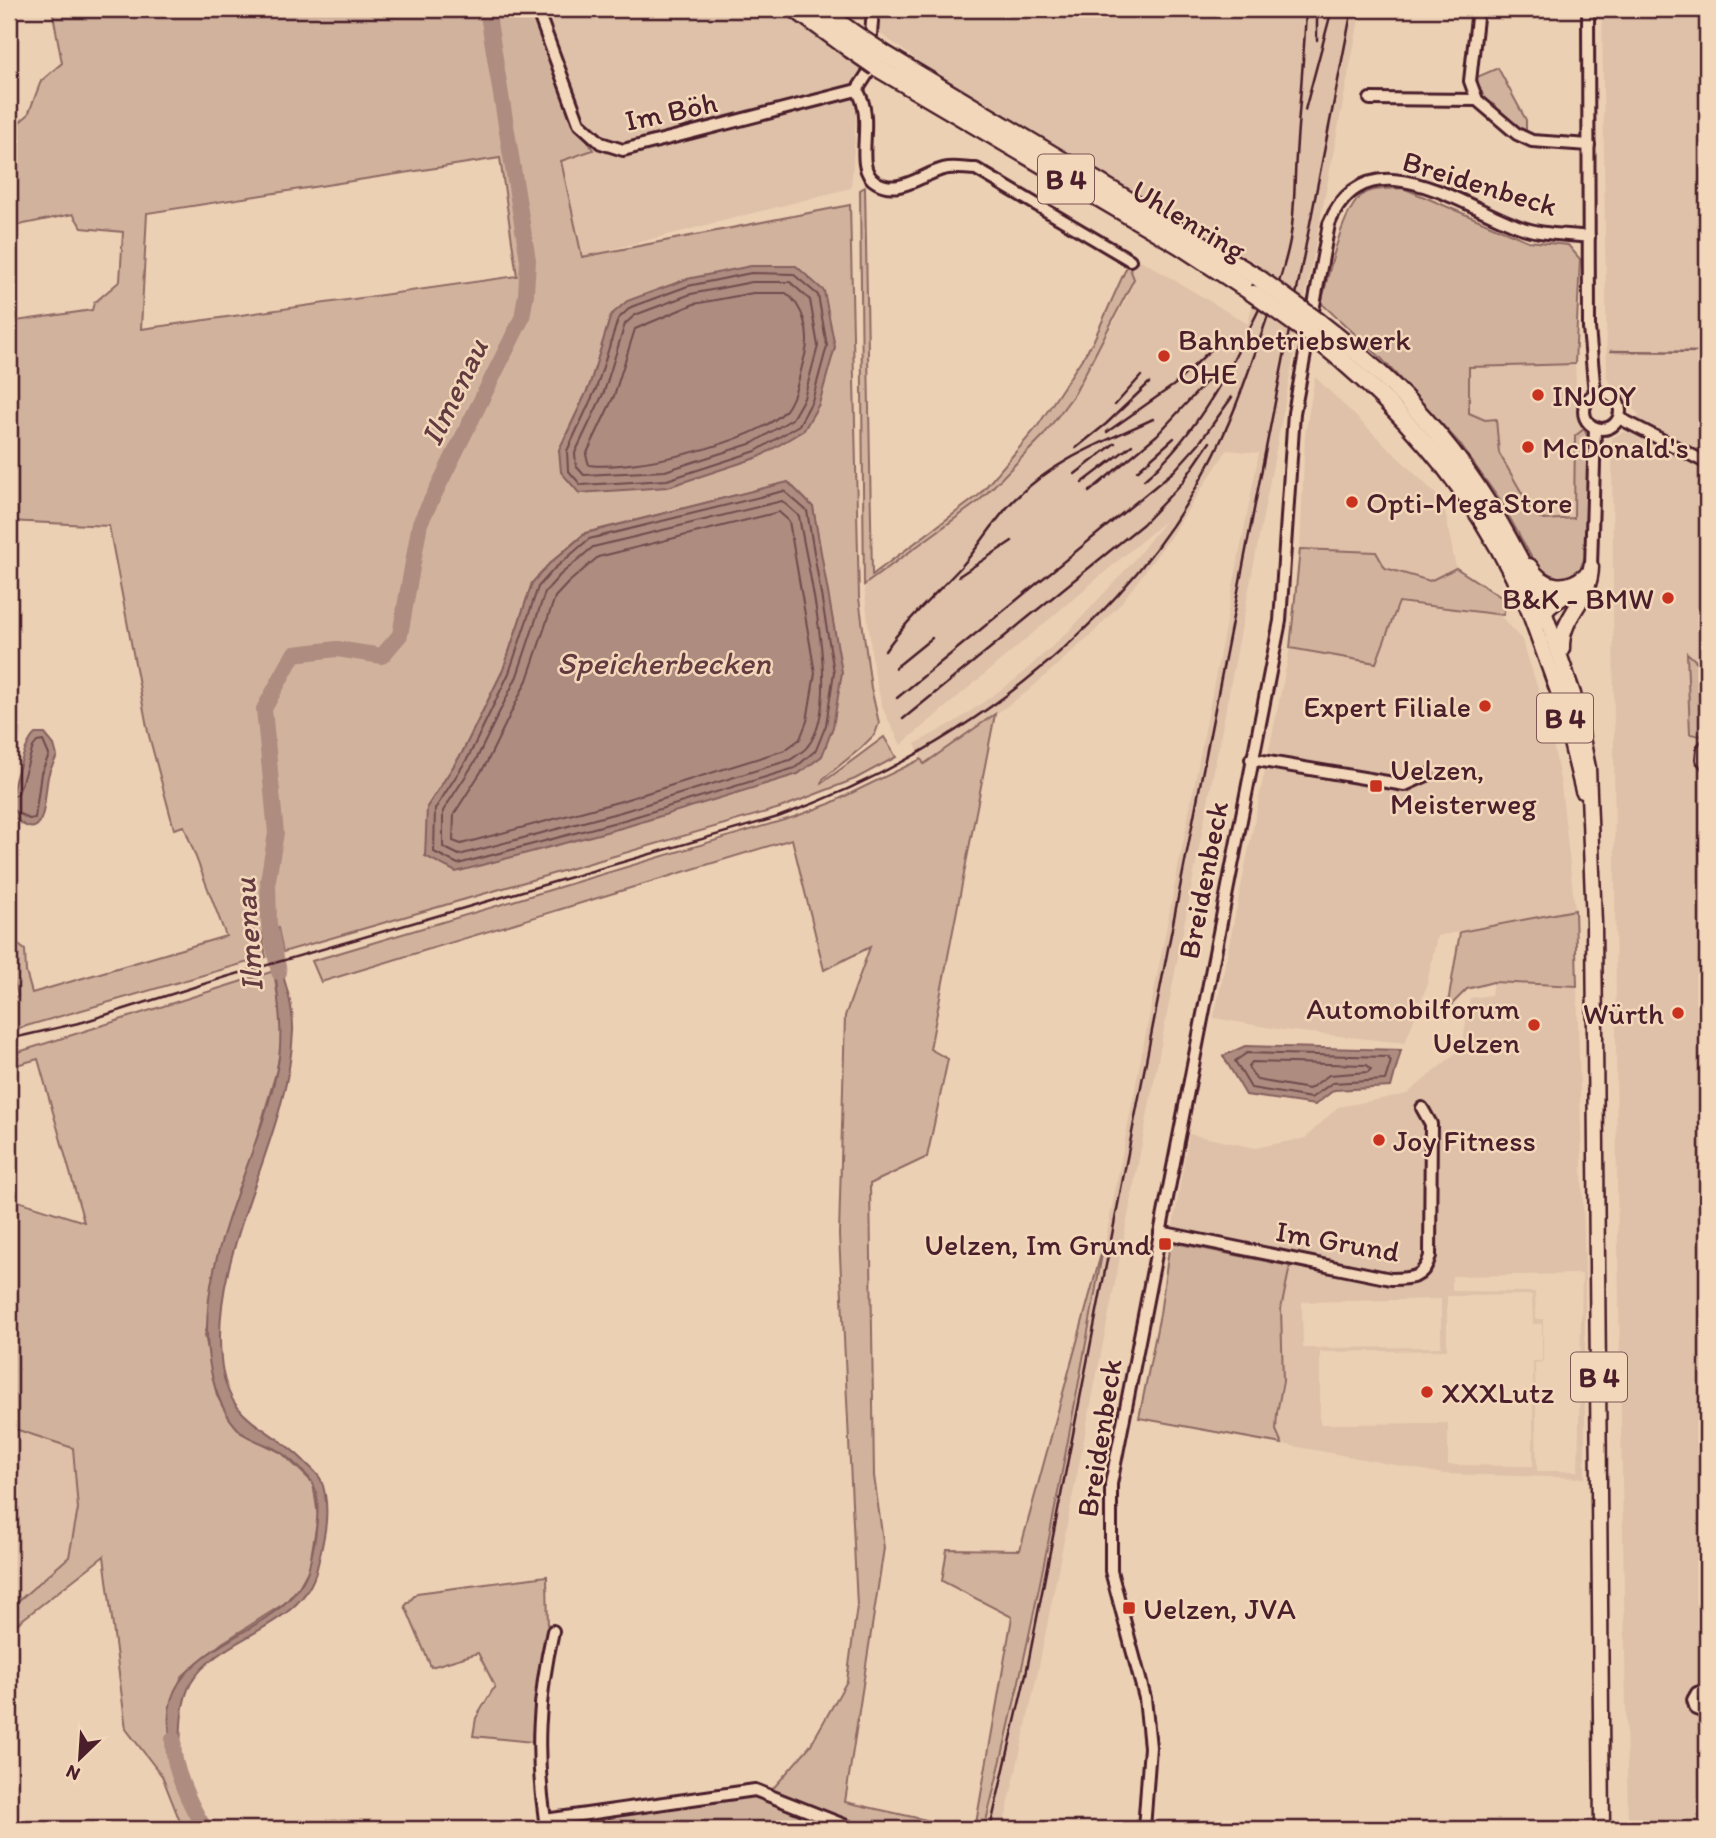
<svg xmlns="http://www.w3.org/2000/svg" width="1716" height="1838" font-family="Itim,sans-serif">
	<style>
		.built { fill: #dec1a8; fill-rule: evenodd }
		.green { fill: #d1b39d; stroke: #8e6964; stroke-width: 2; fill-rule: evenodd }
		.water { fill: #ae8c80; stroke: #86605e; stroke-width: 2 }
		.lines { fill: none; stroke-linecap: round; stroke-linejoin: round }
		.shore { stroke: #724b4d; stroke-width: 2 }
		.stream { stroke: #86605e; stroke-width: 2.5 }
		.river { stroke: #ae8c80; stroke-width: 16 }
		.minor-casing { stroke: #4a1f2b; stroke-width: 16 }
		.major-casing { stroke: #4a1f2b; stroke-width: 19 }
		.highway-casing { stroke: #4a1f2b; stroke-width: 21 }
		.minor { stroke: #f3d7ba; stroke-width: 10 }
		.major { stroke: #f3d7ba; stroke-width: 14 }
		.highway { stroke: #f3d7ba; stroke-width: 16 }
		.rail { stroke: #4a1f2b; stroke-width: 2.5 }
		.highway-bridge-casing { stroke: #4a1f2b; stroke-width: 21; stroke-linecap: butt }
		.highway-bridge { stroke: #f3d7ba; stroke-width: 16 }
		.poi-dot { fill: #c8321e; stroke: #f3d7ba; stroke-width: 2.5 }
		.labels { text-anchor: middle; dominant-baseline: central; stroke-width: 5; stroke-linejoin: round; paint-order: stroke }
		.shield { fill: #f3d7ba; stroke: #7d5656; stroke-width: 2 }
		.shield-label { font-size: 28px; font-weight: bold; fill: #4a1f2b }
		.street-label { font-size: 30px; fill: #4a1f2b; stroke: #f3d7ba }
		.poi-label { font-size: 30px; fill: #4a1f2b; stroke: #f3d7ba; text-anchor: start }
		.water-label { font-size: 32px; font-style: italic; fill: #633a40; stroke: #f3d7ba }
	</style>
	<rect width="100%" height="100%" fill="#ecd0b4"/>
	<filter id="ink" filterUnits="userSpaceOnUse"><feTurbulence type="fractalNoise" baseFrequency=".0143" numOctaves="2"/><feDisplacementMap in="SourceGraphic" scale="14" xChannelSelector="R" yChannelSelector="G"/><feConvolveMatrix kernelMatrix="1 2 1 2 8 2 1 2 1" color-interpolation-filters="sRGB"/></filter>
	<g filter="url(#ink)">
		<g class="built">
			<polygon points="540,9 781,9 860,68 851,188 582,257 561,160 593,149"/>
			<polygon points="846,9 1361,9 1116,1278 1037,1676 1003,1829 984,1829 1038,1586 1259,453 1227,450 1169,539 1122,602 1093,633 1027,692 924,764 915,744 958,720 1016,679 1071,629 1131,564 1165,521 901,745 882,707 873,667 864,585 979,501 1043,436 1075,393 1129,294 1134,279 1128,264 1132,255 1248,324 1260,265 968,97"/>
			<polygon points="1602,9 1707,9 1707,1829 1628,1829 1617,1188 1612,438 1623,432 1631,433 1639,415 1607,379"/>
			<polygon points="1575,364 1578,423 1584,429 1575,437 1575,519 1545,520 1535,516 1499,453 1496,419 1485,420 1469,413 1469,367"/>
			<polygon points="1315,377 1443,501 1456,568 1430,581 1385,568 1376,552 1300,549 1305,435"/>
			<polygon points="1399,602 1498,613 1522,640 1549,722 1561,785 1575,910 1437,936 1426,988 1405,1043 1283,1030 1214,1018 1290,648 1376,663"/>
			<polygon points="9,721 22,729 9,778"/>
			<path d="M1493 982 1577 986 1585 1273V1478L1444 1474 1282 1444 1276 1430 1277 1413 1283 1381 1281 1309 1289 1266 1170 1242 1189 1134 1255 1148 1305 1138 1338 1107 1407 1094 1462 1048 1470 998 1491 995ZM1582 1274 1578 1471H1537L1535 1363 1543 1362V1319H1536L1535 1292 1452 1291V1276ZM1532 1295 1533 1324H1542V1361H1533V1466L1448 1465V1423L1320 1424V1352L1447 1350V1296ZM1441 1299V1347L1303 1348 1302 1302Z"/>
			<polygon points="9,1427 73,1448 78,1509 69,1557 9,1609"/>
		</g>
		<g class="green">
			<path d="M52 9H534L573 114 593 150 561 161 582 257 850 205 859 598 871 688 879 723 875 734 861 748 823 779 822 783 884 737 896 757 855 779 780 808 283 952 278 928 262 934 266 957 9 1031V999L18 996 10 968 16 943 25 950 26 972 32 993 226 936 184 826 174 829 148 732 109 526 9 521V322L92 310 94 303 120 281 123 232 82 228 73 214 9 227V131L28 115 41 81 62 63ZM500 158 517 276 141 329 147 213ZM611 315 579 493 559 450 589 387ZM788 482 813 507 820 550 427 807 462 753 503 670 532 583 549 564 585 533Z"/>
			<polygon points="1498,68 1526,120 1526,136 1479,93 1477,77"/>
			<polygon points="865,187 872,575 979,495 1037,427 1093,342 1128,264 1134,279 1075,393 1043,436 979,501 864,585 860,190"/>
			<path d="M1403 188 1528 241 1568 245 1580 259 1575 364 1469 367V413L1485 420 1496 419 1499 453 1535 516 1545 520 1574 518 1575 436 1584 429 1588 437 1587 551 1579 572 1572 579 1556 580 1539 571 1501 502 1459 443 1380 357 1321 303C1329 276 1341 207 1365 193 1374 188 1392 189 1403 188Z"/>
			<polygon points="1300,549 1376,552 1385,568 1430,581 1456,568 1507,601 1503,615 1399,602 1376,663 1290,648"/>
			<polygon points="1687,653 1707,671 1707,737 1690,734"/>
			<polygon points="995,714 930,1049 948,1059 927,1157 870,1184 874,1476 884,1548 845,1802 967,1829 569,1829 570,1820 753,1794 764,1799 810,1746 847,1681 857,1606 839,1235 845,1016 870,947 824,970 792,839 321,982 312,961 794,817 829,804 921,759 924,764"/>
			<polygon points="1575,910 1577,986 1493,982 1467,989 1447,1009 1460,932"/>
			<path d="M274 971 283 1032 277 1069 249 1165 238 1189 205 1335 217 1396 226 1411 241 1433 282 1453 313 1483 318 1516 309 1569 299 1587 285 1603 222 1643 181 1677C171 1737 164 1775 198 1829H183L162 1776 126 1729 104 1556 9 1630V1609L69 1557 78 1509 73 1448 9 1427V1198L84 1222 38 1059 9 1067V1055Z"/>
			<polygon points="1170,1242 1290,1266 1281,1309 1283,1381 1277,1413 1276,1430 1282,1444 1139,1418 1160,1314"/>
			<path d="M1104 1243C1069 1439 1033 1636 984 1829H975L1012 1617 942 1581 947 1549 1020 1550Z"/>
			<polygon points="547,1576 548,1632 534,1715 532,1742 473,1736 476,1718 495,1686 478,1653 431,1667 405,1606 417,1593"/>
		</g>
		<g class="water">
			<polygon points="751,266 796,266 824,291 835,347 819,404 804,430 759,457 668,487 579,493 561,472 559,450 589,387 611,315 627,301 687,279"/>
			<polygon points="788,482 813,507 842,672 833,727 822,756 798,774 625,827 456,872 425,856 427,807 462,753 503,670 532,583 549,564 586,533"/>
			<path d="M35 734H45L54 745 57 756C54 763 49 770 48 777 43 802 47 853 9 812 9 798 24 743 35 734Z"/>
			<path d="M275 948C282 975 294 1003 293 1031 289 1141 210 1247 221 1359 227 1424 265 1422 303 1460 308 1466 318 1473 321 1480 332 1508 324 1540 317 1568 303 1629 220 1634 191 1683 178 1706 181 1742 180 1767 124 1640 287 1646 309 1567 314 1547 323 1502 313 1484 309 1475 291 1460 283 1454 271 1444 252 1442 241 1432 223 1415 214 1389 210 1366 192 1265 257 1166 277 1069 286 1028 274 990 275 948Z"/>
			<polygon points="1245,1046 1401,1050 1391,1087 1334,1090 1315,1105 1246,1095 1223,1056"/>
		</g>
		<g class="lines">
			<g class="shore">
				<polygon points="751,273 793,274 818,295 827,346 812,401 799,425 756,451 667,480 581,485 568,470 567,451 596,389 618,319 631,307 688,286"/>
				<polygon points="752,282 790,282 810,300 818,346 804,398 792,419 753,443 665,471 584,475 576,466 575,453 604,392 625,324 635,315 691,294"/>
				<path d="M753 293H786C803 306 811 333 805 355 800 372 797 395 786 410 758 443 631 471 589 465L586 455 614 396 635 329 694 304Z"/>
				<polygon points="784,491 807,511 834,672 826,725 816,750 795,768 624,820 458,864 434,852 435,809 469,756 509,673 538,587 554,569 589,539"/>
				<path d="M782 501 799 516C807 568 844 704 807 747 803 752 796 756 790 760L621 812 459 855 443 847V811L476 760 517 676 545 592 560 575 593 547Z"/>
				<polygon points="779,512 789,521 815,673 807,721 800,739 785,750 618,802 461,844 453,841 454,814 486,764 527,680 555,597 568,583 598,557"/>
				<polyline points="9,798 18,794 33,747 37,742 43,741 49,755 41,773 35,818 29,819 9,808"/>
				<polygon points="1247,1053 1387,1057 1391,1061 1385,1080 1332,1083 1311,1098 1251,1088 1235,1061"/>
				<polygon points="1252,1062 1367,1065 1371,1069 1368,1072 1329,1075 1309,1089 1257,1080 1248,1067"/>
			</g>
			<polyline class="stream" points="1611,351 1707,352"/>
			<g class="river">
				<polyline points="279,972 269,924 268,880 276,833 264,709 294,654 337,649 382,656 400,635 420,523 522,318 526,294 528,260 487,9"/>
				<path d="M173 1739C172 1768 190 1805 205 1829"/>
			</g>
			<defs>
				<g id="minor">
					<polyline points="537,9 579,123 601,143 623,150 857,90"/>
					<path d="M873 9 868 73 857 90C877 120 851 167 876 182 900 197 925 171 948 168 957 167 967 169 976 169L1130 260"/>
					<polyline points="1478,9 1470,81 1477,100 1517,134 1532,141 1589,145"/>
					<polyline points="1588,9 1589,328 1595,394"/>
					<polyline points="1370,99 1477,100"/>
					<circle cx="1602" cy="411" r="18"/>
					<polyline points="1619,418 1707,463"/>
					<polyline points="1591,567 1595,428"/>
					<polyline points="1707,745 1703,749 1702,759 1707,765"/>
					<polyline points="1251,759 1405,785 1427,775"/>
					<path d="M1160 1232 1391 1279C1412 1279 1424 1278 1430 1256L1431 1124 1422 1108"/>
					<path d="M553 1631C538 1697 535 1752 545 1820L755 1790 854 1829"/>
					<polyline points="1707,1690 1697,1693 1693,1700 1696,1709 1707,1713"/>
					<path d="M1144 1829 1150 1747 1145 1698 1111 1571V1484L1280 621 1294 413 1329 224C1366 134 1461 206 1520 227 1542 235 1566 234 1589 237"/>
				</g>
				<g id="major">
					<polyline points="1526,603 1559,694 1583,791"/>
					<polyline points="1544,611 1573,694 1588,768 1594,924 1602,1829"/>
					<path d="M1540 619C1550 599 1573 596 1586 577"/>
					<path d="M1562 649C1561 614 1590 603 1591 567"/>
				</g>
				<g id="highway">
					<polyline points="795,9 850,49"/>
					<polyline points="820,9 856,35"/>
					<polyline points="883,53 1257,277"/>
					<polyline points="876,67 1179,245 1254,294"/>
					<path d="M1319 322C1426 404 1490 488 1544 611"/>
					<path d="M1315 338C1404 409 1481 498 1526 603"/>
					<path d="M1529 567C1543 590 1567 592 1586 576"/>
				</g>
			</defs>
			<use href="#minor" class="minor-casing"/>
			<use href="#major" class="major-casing"/>
			<use href="#highway" class="highway-casing"/>
			<use href="#minor" class="minor"/>
			<use href="#major" class="major"/>
			<use href="#highway" class="highway"/>
			<g class="rail">
				<polyline points="1317,40 1317,9"/>
				<polyline points="1305,110 1332,9"/>
				<polyline points="1115,405 1141,376"/>
				<polyline points="1107,432 1174,385 1223,338"/>
				<polyline points="1076,448 1106,424 1149,383"/>
				<polyline points="1137,471 1174,438"/>
				<polyline points="1075,474 1115,443"/>
				<path d="M1144 480C1201 431 1234 361 1266 295"/>
				<polyline points="1082,483 1132,445"/>
				<polyline points="1089,492 1157,435 1221,366"/>
				<polyline points="959,576 1012,541"/>
				<path d="M885 651C907 619 935 595 961 567 980 546 994 520 1014 500 1054 460 1104 442 1153 419"/>
				<polyline points="895,668 932,638"/>
				<polyline points="897,698 1174,471 1200,442 1232,397"/>
				<polyline points="903,719 1143,524 1182,483 1210,442"/>
				<path d="M9 1039 83 1022 226 977 778 817C950 756 1120 633 1207 468 1230 426 1245 382 1261 336 1271 305 1284 273 1290 240 1295 213 1294 184 1296 156 1299 107 1304 58 1306 9"/>
				<polyline points="990,1829 1026,1674 1352,9"/>
			</g>
			<defs>
				<g id="highway-bridge">
					<polyline points="856,35 883,53"/>
					<polyline points="850,49 876,67"/>
					<polyline points="1257,277 1319,322"/>
					<polyline points="1254,294 1315,338"/>
				</g>
			</defs>
			<use href="#highway-bridge" class="highway-bridge-casing"/>
			<use href="#highway-bridge" class="highway-bridge"/>
		</g>
	</g>
	<g class="poi-dot">
		<circle cx="1164" cy="356" r="7"/>
		<circle cx="1538" cy="395" r="7"/>
		<circle cx="1528" cy="447" r="7"/>
		<circle cx="1352" cy="502" r="7"/>
		<circle cx="1668" cy="598" r="7"/>
		<circle cx="1485" cy="706" r="7"/>
		<rect x="1369" y="779" width="14" height="14" rx="3.5"/>
		<circle cx="1678" cy="1013" r="7"/>
		<circle cx="1534" cy="1025" r="7"/>
		<circle cx="1379" cy="1140" r="7"/>
		<rect x="1158" y="1237" width="14" height="14" rx="3.5"/>
		<circle cx="1427" cy="1392" r="7"/>
		<rect x="1122" y="1601" width="14" height="14" rx="3.5"/>
	</g>
	<g class="labels">
		<g class="shield">
			<rect x="1038" y="154.5" width="56" height="49" rx="5"/>
			<rect x="1537" y="693.5" width="56" height="49" rx="5"/>
			<rect x="1571" y="1352.5" width="56" height="49" rx="5"/>
		</g>
		<g class="shield-label">
			<text x="1066" y="179">B 4</text>
			<text x="1565" y="718">B 4</text>
			<text x="1599" y="1377">B 4</text>
		</g>
		<g class="street-label">
			<text transform="translate(671 111) rotate(-12)">Im Böh</text>
			<text transform="translate(1480 183) rotate(17)">Breidenbeck</text>
			<text transform="translate(1189 220) rotate(31)">Uhlenring</text>
			<text transform="translate(1203 880) rotate(-79)">Breidenbeck</text>
			<text transform="translate(1338 1241) rotate(10)">Im Grund</text>
			<text transform="translate(1099 1438) rotate(-81)">Breidenbeck</text>
		</g>
		<g class="poi-label">
			<text x="1178" y="339">Bahnbetriebswerk<tspan x="1178" dy="34">OHE</tspan></text>
			<text x="1552" y="395">INJOY</text>
			<text x="1542" y="447">McDonald's</text>
			<text x="1366" y="502">Opti-MegaStore</text>
			<text x="1654" y="598" text-anchor="end">B&amp;K - BMW</text>
			<text x="1471" y="706" text-anchor="end">Expert Filiale</text>
			<text x="1390" y="769">Uelzen,<tspan x="1390" dy="34">Meisterweg</tspan></text>
			<text x="1520" y="1008" text-anchor="end">Automobilforum<tspan x="1520" dy="34">Uelzen</tspan></text>
			<text x="1664" y="1013" text-anchor="end">Würth</text>
			<text x="1393" y="1140">Joy Fitness</text>
			<text x="1151" y="1244" text-anchor="end">Uelzen, Im Grund</text>
			<text x="1441" y="1392">XXXLutz</text>
			<text x="1143" y="1608">Uelzen, JVA</text>
		</g>
		<g class="water-label">
			<text transform="translate(454 392) rotate(-64)">Ilmenau</text>
			<text x="664" y="663">Speicherbecken</text>
			<text transform="translate(248 935) rotate(-94)">Ilmenau</text>
		</g>
	</g>
	<rect width="1716" height="1838" fill="none" stroke="#f3d7ba" stroke-width="35"/>
	<rect x="18" y="18" width="1681" height="1803" fill="none" stroke="#4a1f2b" stroke-width="2.5" filter="url(#ink)"/>
	<g transform="translate(80 1758) rotate(205)" stroke="#f3d7ba" stroke-width="5" paint-order="stroke">
	<path d="M0-5L12 26L0 18L-12 26Z" fill="#4a1f2b"/>
	<text y="-10" font-size="19" font-weight="bold" text-anchor="middle" fill="#4a1f2b">N</text>
	</g>
</svg>
